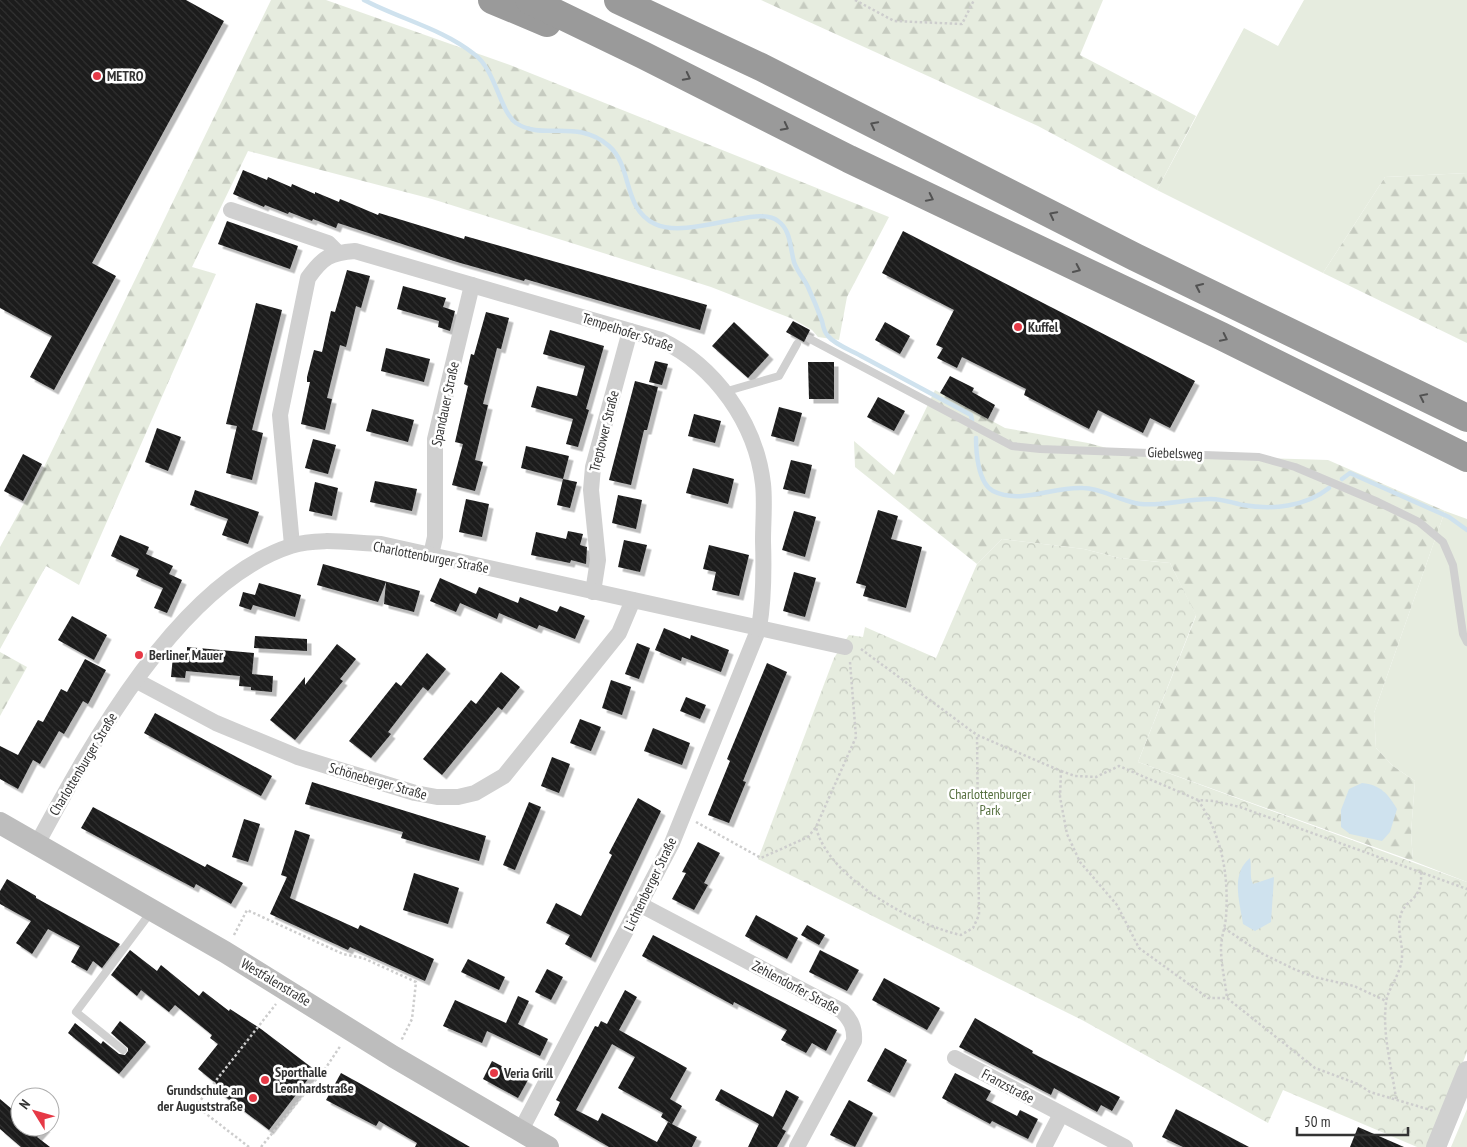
<svg xmlns="http://www.w3.org/2000/svg" width="1467" height="1147" font-family="'PT Sans Narrow',sans-serif">
	<style>
		.green { fill: #e6ecdf }
		.forest { fill: url(#forest-firs) }
		.park { fill: url(#park-crowns) }
		.water { fill: #cfe2ee }
		.lines { fill: none; stroke-linecap: round; stroke-linejoin: round }
		.stream { stroke: #cfe2ee; stroke-width: 4.5 }
		.building { fill: url(#building-back-hatch); filter: url(#shadow) }
		.path { stroke: #cdcdcd; stroke-width: 2.5; stroke-dasharray: 2.5 2.5; stroke-linecap: butt }
		.service { stroke: #d0d0d0; stroke-width: 8 }
		.minor { stroke: #d0d0d0; stroke-width: 16 }
		.tertiary { stroke: #d0d0d0; stroke-width: 20 }
		.secondary { stroke: #bdbdbd; stroke-width: 22 }
		.motorway { stroke: #9a9a9a; stroke-width: 28 }
		.oneway { stroke: #525252 }
		.poi-dot { fill: #e63946; stroke: #fff; stroke-width: 2 }
		.labels { text-anchor: middle; dominant-baseline: central; stroke-width: 5; stroke-linejoin: round; paint-order: stroke }
		.poi-label { font-size: 14px; font-weight: bold; fill: #333; stroke: #fff; text-anchor: start }
		.street-label { font-size: 14px; fill: #333; stroke: #fff }
		.park-label { font-size: 14px; fill: #56703f; stroke: #fff }
	</style>
	<defs>
		<pattern id="forest-firs" width="22" height="20" patternUnits="userSpaceOnUse" patternTransform="scale(1.25)"><rect width="22" height="20" fill="#e6ecdf"/><path d="M5 1l3.5 6h-7zM16 11l3.5 6h-7z" fill="#c6cbc0"/></pattern>
		<pattern id="park-crowns" width="20" height="18" patternUnits="userSpaceOnUse" patternTransform="scale(1.25)"><rect width="20" height="18" fill="#e6ecdf"/><path d="M2 6a3 3 0 1 1 6 0M12 15a3 3 0 1 1 6 0" fill="none" stroke="#c6cbc0"/></pattern>
		<pattern id="building-back-hatch" width="6" height="6" patternUnits="userSpaceOnUse" patternTransform="scale(1.25)"><rect width="6" height="6" fill="#1a1a1a"/><path d="M-1 5l2 2M0 0l6 6M5-1l2 2" fill="none" stroke="#333"/></pattern>
		<filter id="shadow"><feDropShadow dx="4.5" dy="4.5" stdDeviation="0" flood-color="#0004"/></filter>
	</defs>
	<rect width="100%" height="100%" fill="#fff"/>
	<g class="green">
		<polygon points="1304,0 1467,0 1467,173 1385,177 1323,273 1157,190 1244,28 1278,46"/>
		<polygon points="1445,511 1467,519 1467,882 1413,861 1411,833 1415,781 1393,766 1376,748 1374,713"/>
		<polygon points="1467,1109 1467,1147 1451,1147"/>
	</g>
	<g class="forest">
		<polygon points="271,0 326,0 510,65 889,217 847,297 839,340 818,337 812,330 793,319 711,287 432,199 248,151 192,267 216,274 79,585 46,566 0,649 0,547 45,465"/>
		<polygon points="761,0 1103,0 1080,55 1196,116 1157,190 1038,126"/>
		<polygon points="1467,173 1467,343 1323,273 1385,177"/>
		<polygon points="935,390 1005,428 1088,443 1129,454 1328,460 1445,511 1374,713 1376,748 1393,766 1415,781 1411,833 1413,861 1138,762 1196,616 1170,563 1119,558 1084,549 1002,539 977,564 855,467 854,441 894,475"/>
		<polygon points="0,652 27,667 0,716"/>
	</g>
	<polygon class="park" points="1002,539 1084,549 1119,558 1170,563 1196,615 1138,762 1467,882 1467,1052 1429,1147 1417,1147 1283,1090 1268,1123 1082,1020 758,859 834,658 849,635 863,637 865,627 936,658 977,564"/>
	<g class="water">
		<path d="M1362 783C1381 785 1388 794 1397 809L1390 832 1382 841 1350 834 1341 827V810L1349 789Z"/>
		<path d="M1250 858C1252 867 1249 876 1253 884L1274 877 1271 922 1255 931 1243 924C1240 903 1230 874 1250 858Z"/>
	</g>
	<g class="lines">
		<g class="stream">
			<path d="M364 0C400 19 443 29 474 54 496 70 499 110 516 123 543 141 577 118 609 146 633 167 622 208 655 224 689 240 758 204 778 221 791 230 790 248 794 262 797 271 804 279 808 287 813 298 818 310 822 321 823 326 824 332 828 336 835 345 853 351 863 357 899 376 935 396 971 415L972 420"/>
			<path d="M976 438C976 452 978 483 993 491 1020 505 1054 486 1083 488 1103 488 1121 502 1141 504 1164 506 1186 499 1209 499 1220 498 1232 503 1243 505 1272 510 1305 507 1329 488"/>
			<polyline points="1342,479 1350,473 1449,517 1467,530"/>
		</g>
	</g>
	<g class="building">
		<polygon points="0,0 186,0 224,21 92,263 116,276 54,390 30,377 52,336 0,308"/>
		<polygon points="243,170 267,180 268,177 291,187 292,184 315,194 315,192 339,202 340,199 378,215 379,213 464,239 465,236 707,305 700,330 525,279 524,281 457,262 338,223 336,228 313,219 312,221 289,212 288,214 265,205 264,207 233,194"/>
		<polygon points="227,221 298,246 290,269 218,244"/>
		<polygon points="903,231 1195,381 1170,428 1150,418 1143,433 1098,410 1089,429 1024,395 1026,389 962,357 957,368 937,358 943,348 936,345 954,310 882,273"/>
		<polygon points="347,270 370,276 361,308 356,306 346,347 340,345 327,398 332,399 325,430 301,424 310,382 307,382 307,377 314,350 322,352 331,311 335,312"/>
		<polygon points="403,286 446,298 443,307 455,311 450,331 438,327 439,321 397,309"/>
		<polygon points="256,303 282,310 252,430 263,433 252,480 226,473 237,426 226,424"/>
		<polygon points="486,312 509,318 501,349 497,348 483,404 488,405 475,460 483,462 475,491 452,485 463,444 455,442 468,386 464,384 471,354 474,355"/>
		<polygon points="793,321 810,330 804,342 786,332"/>
		<polygon points="734,322 769,355 748,378 712,346"/>
		<polygon points="885,322 910,336 900,354 875,340"/>
		<polygon points="550,330 604,346 586,409 589,410 578,447 566,444 573,419 531,407 537,386 577,396 585,366 543,354"/>
		<polygon points="386,348 430,359 424,382 381,371"/>
		<polygon points="655,361 668,364 662,385 649,382"/>
		<polygon points="808,362 834,362 834,399 809,399"/>
		<polygon points="950,376 974,388 972,392 995,405 988,419 940,393"/>
		<polygon points="635,381 658,387 647,430 644,430 631,485 609,480"/>
		<polygon points="878,397 905,411 894,431 867,417"/>
		<polygon points="779,407 802,413 794,442 771,436"/>
		<polygon points="372,409 414,420 408,442 366,431"/>
		<polygon points="694,414 721,421 715,443 688,436"/>
		<polygon points="157,428 181,437 168,471 145,462"/>
		<polygon points="313,439 336,445 328,474 305,468"/>
		<polygon points="526,446 569,456 563,479 521,468"/>
		<polygon points="23,454 42,464 23,501 4,491"/>
		<polygon points="791,460 812,465 805,494 783,489"/>
		<polygon points="693,468 734,479 728,504 686,493"/>
		<polygon points="563,479 577,482 570,508 557,505"/>
		<polygon points="375,481 417,489 412,511 370,502"/>
		<polygon points="315,482 338,488 332,516 309,511"/>
		<polygon points="195,490 259,512 248,544 222,535 228,519 190,505"/>
		<polygon points="618,495 642,500 636,529 612,523"/>
		<polygon points="466,499 489,504 482,537 459,532"/>
		<polygon points="878,510 898,516 891,539 922,547 906,608 863,596 866,586 856,583"/>
		<polygon points="794,511 816,517 805,557 782,550"/>
		<polygon points="568,531 583,534 580,545 587,547 586,564 571,560 570,563 531,555 536,532 566,539"/>
		<polygon points="120,535 149,547 146,554 173,566 169,574 182,580 167,613 154,608 163,588 136,576 139,569 111,556"/>
		<polygon points="624,540 647,545 640,572 618,567"/>
		<polygon points="709,545 749,555 739,596 712,590 716,572 703,569"/>
		<polygon points="323,564 420,591 414,612 384,604 386,582 378,602 317,585"/>
		<polygon points="794,572 816,578 805,617 783,611"/>
		<polygon points="440,578 476,594 479,587 518,603 520,597 557,612 560,606 585,616 575,639 539,625 537,629 499,613 497,619 460,603 456,612 430,601"/>
		<polygon points="259,583 301,595 295,617 253,605 251,610 239,606 243,592 255,595"/>
		<polygon points="72,616 107,635 94,660 58,640"/>
		<polygon points="664,628 690,639 691,635 729,650 721,672 682,657 681,661 655,650"/>
		<polygon points="255,636 307,639 307,651 254,648"/>
		<polygon points="637,643 650,648 639,679 625,674"/>
		<polygon points="337,644 356,659 340,679 343,681 295,740 270,720 305,677 305,685"/>
		<polygon points="187,647 254,653 252,674 273,676 272,692 251,690 251,687 239,686 240,676 186,671 185,678 171,677 173,656 187,658"/>
		<polygon points="427,653 446,669 428,691 423,687 388,732 391,734 371,758 349,741 396,682 401,686"/>
		<polygon points="85,659 106,670 88,704 83,701 64,734 59,731 40,764 33,760 18,789 0,779 0,746 18,755 38,720 43,722 61,689 67,692"/>
		<polygon points="767,663 787,672 743,781 746,782 729,823 708,815 730,761 727,759"/>
		<polygon points="501,672 520,687 502,710 498,707 442,775 423,759 471,700 476,704"/>
		<polygon points="611,680 631,687 622,715 602,708"/>
		<polygon points="686,697 706,705 700,719 680,711"/>
		<polygon points="155,713 272,776 261,796 144,733"/>
		<polygon points="580,719 601,727 591,751 570,743"/>
		<polygon points="653,728 690,743 682,765 644,751"/>
		<polygon points="552,757 570,764 559,793 541,786"/>
		<polygon points="312,782 486,836 479,861 401,838 403,832 305,804"/>
		<polygon points="638,798 661,811 591,958 565,944 570,935 546,923 556,903 581,916 612,855 609,853"/>
		<polygon points="529,802 541,807 515,870 503,865"/>
		<polygon points="93,807 205,867 207,864 243,883 231,904 196,884 194,888 81,828"/>
		<polygon points="244,819 260,824 248,862 232,857"/>
		<polygon points="295,830 310,835 290,898 358,929 360,925 434,959 425,981 350,947 348,950 270,914 287,877 281,875"/>
		<polygon points="698,842 720,853 704,883 708,885 694,910 672,899 686,873 682,872"/>
		<polygon points="414,873 459,888 448,924 403,910"/>
		<polygon points="7,879 36,896 36,898 120,944 102,968 93,961 87,971 71,962 80,946 48,929 32,954 16,943 31,921 0,904 0,891"/>
		<polygon points="756,915 798,938 787,959 745,936"/>
		<polygon points="807,925 825,935 819,945 801,935"/>
		<polygon points="653,935 837,1030 826,1051 812,1043 806,1053 781,1040 787,1030 734,1002 733,1005 642,956"/>
		<polygon points="130,950 157,971 161,965 199,996 203,991 229,1011 230,1009 261,1029 315,1070 269,1130 215,1089 218,1085 198,1069 218,1044 210,1038 212,1035 175,1005 169,1012 141,990 137,996 111,975"/>
		<polygon points="820,950 859,970 847,991 809,972"/>
		<polygon points="468,959 505,977 499,990 461,972"/>
		<polygon points="547,969 563,977 551,1000 535,992"/>
		<polygon points="884,978 940,1008 927,1030 872,1000"/>
		<polygon points="625,990 637,997 619,1030 687,1068 670,1099 682,1106 672,1124 661,1117 663,1113 618,1088 635,1057 612,1044 576,1110 598,1121 602,1113 657,1142 668,1122 697,1137 692,1147 609,1147 554,1115 560,1102 556,1100 595,1026 598,1027 601,1021 607,1024"/>
		<polygon points="518,996 529,1001 518,1024 548,1039 540,1056 487,1031 482,1043 443,1026 455,1000 506,1023"/>
		<polygon points="975,1018 1033,1051 1032,1053 1120,1097 1112,1111 1101,1105 1097,1112 1054,1088 1051,1095 959,1047"/>
		<polygon points="120,1021 146,1042 119,1074 68,1033 75,1023 101,1044 103,1041 119,1054 125,1055 128,1051 128,1048 111,1033"/>
		<polygon points="885,1048 907,1060 890,1093 867,1081"/>
		<polygon points="492,1061 528,1080 518,1098 483,1079"/>
		<polygon points="341,1073 361,1084 470,1147 415,1147 417,1143 379,1121 376,1126 326,1100"/>
		<polygon points="955,1073 991,1091 986,1100 1017,1116 1020,1110 1038,1119 1028,1139 992,1121 990,1124 942,1098"/>
		<polygon points="721,1089 773,1117 786,1090 799,1097 782,1129 786,1131 777,1147 748,1147 759,1124 715,1100"/>
		<polygon points="0,1099 20,1116 20,1127 46,1127 37,1137 50,1147 21,1147 0,1129"/>
		<polygon points="849,1100 873,1113 855,1147 830,1135"/>
		<polygon points="1176,1109 1207,1125 1249,1147 1183,1147 1162,1137"/>
		<polygon points="1358,1127 1404,1147 1350,1147"/>
	</g>
	<g class="lines">
		<g class="path">
			<polyline points="855,0 894,21 962,24 974,0"/>
			<polyline points="861,649 977,735 1061,771 1060,797 1067,834 1080,862 1117,905 1139,948 1208,998 1227,998 1315,1068 1358,1084 1370,1092 1434,1111"/>
			<path d="M850 662 856 737 816 827C827 877 914 925 961 935L973 928 979 915 977 735"/>
			<polyline points="1061,771 1075,776 1096,777 1119,766 1198,800 1214,801 1240,807 1467,889"/>
			<path d="M1198 800C1222 836 1229 875 1226 917 1225 928 1221 938 1221 948 1221 964 1225 981 1227 998"/>
			<polyline points="696,822 761,858 808,837 816,827"/>
			<polyline points="1224,928 1261,953 1294,969 1314,977 1354,986 1386,1001"/>
			<polyline points="234,935 247,910 343,954 363,958 416,982 412,1019 401,1041"/>
			<path d="M1396 1099C1392 1068 1382 1034 1386 1003 1387 989 1401 975 1402 957 1403 944 1397 931 1400 918 1404 897 1423 903 1421 872"/>
			<polyline points="249,1147 196,1106 276,1004"/>
			<polyline points="261,1147 327,1066 341,1045"/>
		</g>
		<g class="service">
			<polyline points="810,339 1012,446 1040,449 1259,457 1295,467 1378,502 1419,522 1443,542 1453,565 1463,634 1467,642"/>
			<polyline points="724,392 779,376 797,344"/>
			<polyline points="123,1050 76,1012 151,912"/>
		</g>
		<g class="minor">
			<polyline points="231,210 328,243 337,252"/>
			<path d="M292 545 280 415 308 278C323 257 330 253 355 251L661 340C715 366 756 423 763 484 765 502 763 522 763 541 764 571 764 599 759 628L672 843 521 1130"/>
			<polyline points="431,555 435,537 435,439 472,285"/>
			<polyline points="593,592 598,560 591,490 593,467 630,331"/>
			<polyline points="137,681 216,723 298,757 415,793 437,797 458,797 475,793 504,776 619,633 633,600"/>
			<path d="M37 844C90 746 179 582 291 546 318 537 353 543 381 544L845 647"/>
			<path d="M641 905 842 1011C851 1020 855 1028 854 1041L797 1147"/>
			<polyline points="955,1058 1125,1147"/>
			<polyline points="1044,1147 1061,1114"/>
		</g>
		<polyline class="tertiary" points="1436,1147 1467,1071"/>
		<polyline class="secondary" points="0,823 225,952 394,1057 548,1147"/>
		<g class="motorway">
			<polyline points="492,0 547,23"/>
			<polyline points="529,0 643,55 849,159 1221,336 1467,458"/>
			<polyline points="618,0 761,67 1135,257 1467,418"/>
		</g>
	</g>
	<defs><path id="oneway-chevron" d="M-2-3.5L2.5 0L-2 3.5" fill="none" stroke-width="1.6" stroke-linecap="round" stroke-linejoin="round" transform="scale(1.25)"/></defs>
	<g class="oneway">
		<use href="#oneway-chevron" transform="translate(687 77) rotate(27)"/>
		<use href="#oneway-chevron" transform="translate(874 125) rotate(-153)"/>
		<use href="#oneway-chevron" transform="translate(785 127) rotate(27)"/>
		<use href="#oneway-chevron" transform="translate(930 198) rotate(26)"/>
		<use href="#oneway-chevron" transform="translate(1053 215) rotate(-153)"/>
		<use href="#oneway-chevron" transform="translate(1077 269) rotate(25)"/>
		<use href="#oneway-chevron" transform="translate(1199 287) rotate(-155)"/>
		<use href="#oneway-chevron" transform="translate(1224 338) rotate(26)"/>
		<use href="#oneway-chevron" transform="translate(1423 397) rotate(-154)"/>
	</g>
	<g class="poi-dot">
		<circle cx="97" cy="76" r="5"/>
		<circle cx="1018" cy="327" r="5"/>
		<circle cx="139" cy="655" r="5"/>
		<circle cx="494" cy="1073" r="5"/>
		<circle cx="265" cy="1080" r="5"/>
		<circle cx="253" cy="1098" r="5"/>
	</g>
	<g class="labels">
		<g class="poi-label">
			<text x="107" y="76">METRO</text>
			<text x="1028" y="327">Kuffel</text>
			<text x="149" y="655">Berliner Mauer</text>
			<text x="275" y="1072">Sporthalle<tspan x="275" dy="16">Leonhardstraße</tspan></text>
			<text x="504" y="1073">Veria Grill</text>
			<text x="243" y="1090" text-anchor="end">Grundschule an<tspan x="243" dy="16">der Auguststraße</tspan></text>
		</g>
		<g class="street-label">
			<text transform="translate(628 332) rotate(18)">Tempelhofer Straße</text>
			<text transform="translate(445 404) rotate(-78)">Spandauer Straße</text>
			<text transform="translate(604 431) rotate(-76)">Treptower Straße</text>
			<text transform="translate(1175 453) rotate(2)">Giebelsweg</text>
			<text transform="translate(431 557) rotate(11)">Charlottenburger Straße</text>
			<text transform="translate(83 764) rotate(-59)">Charlottenburger Straße</text>
			<text transform="translate(378 781) rotate(16)">Schöneberger Straße</text>
			<text transform="translate(650 884) rotate(-64)">Lichtenberger Straße</text>
			<text transform="translate(276 982) rotate(31)">Westfalenstraße</text>
			<text transform="translate(796 987) rotate(28)">Zehlendorfer Straße</text>
			<text transform="translate(1008 1086) rotate(28)">Franzstraße</text>
		</g>
		<g class="park-label">
			<text x="990" y="794">Charlottenburger<tspan x="990" dy="16">Park</tspan></text>
		</g>
	</g>
	<g transform="translate(35 1112) rotate(307)"><circle r="24" fill="#ffffff" stroke="#adadad"/>
	<path d="M0-4L9 19L0 12L-9 19Z" fill="#e63946"/>
	<text y="-8" font-size="14" font-weight="bold" text-anchor="middle" fill="#333333">N</text>
	</g>
	<path d="M1297 1127v8h111v-8" fill="none" stroke="#333333" stroke-width="2.5"/>
	<text x="1304" y="1127" font-size="15" fill="#333333" stroke="#ffffff" stroke-width="4" paint-order="stroke">50 m</text>
</svg>
